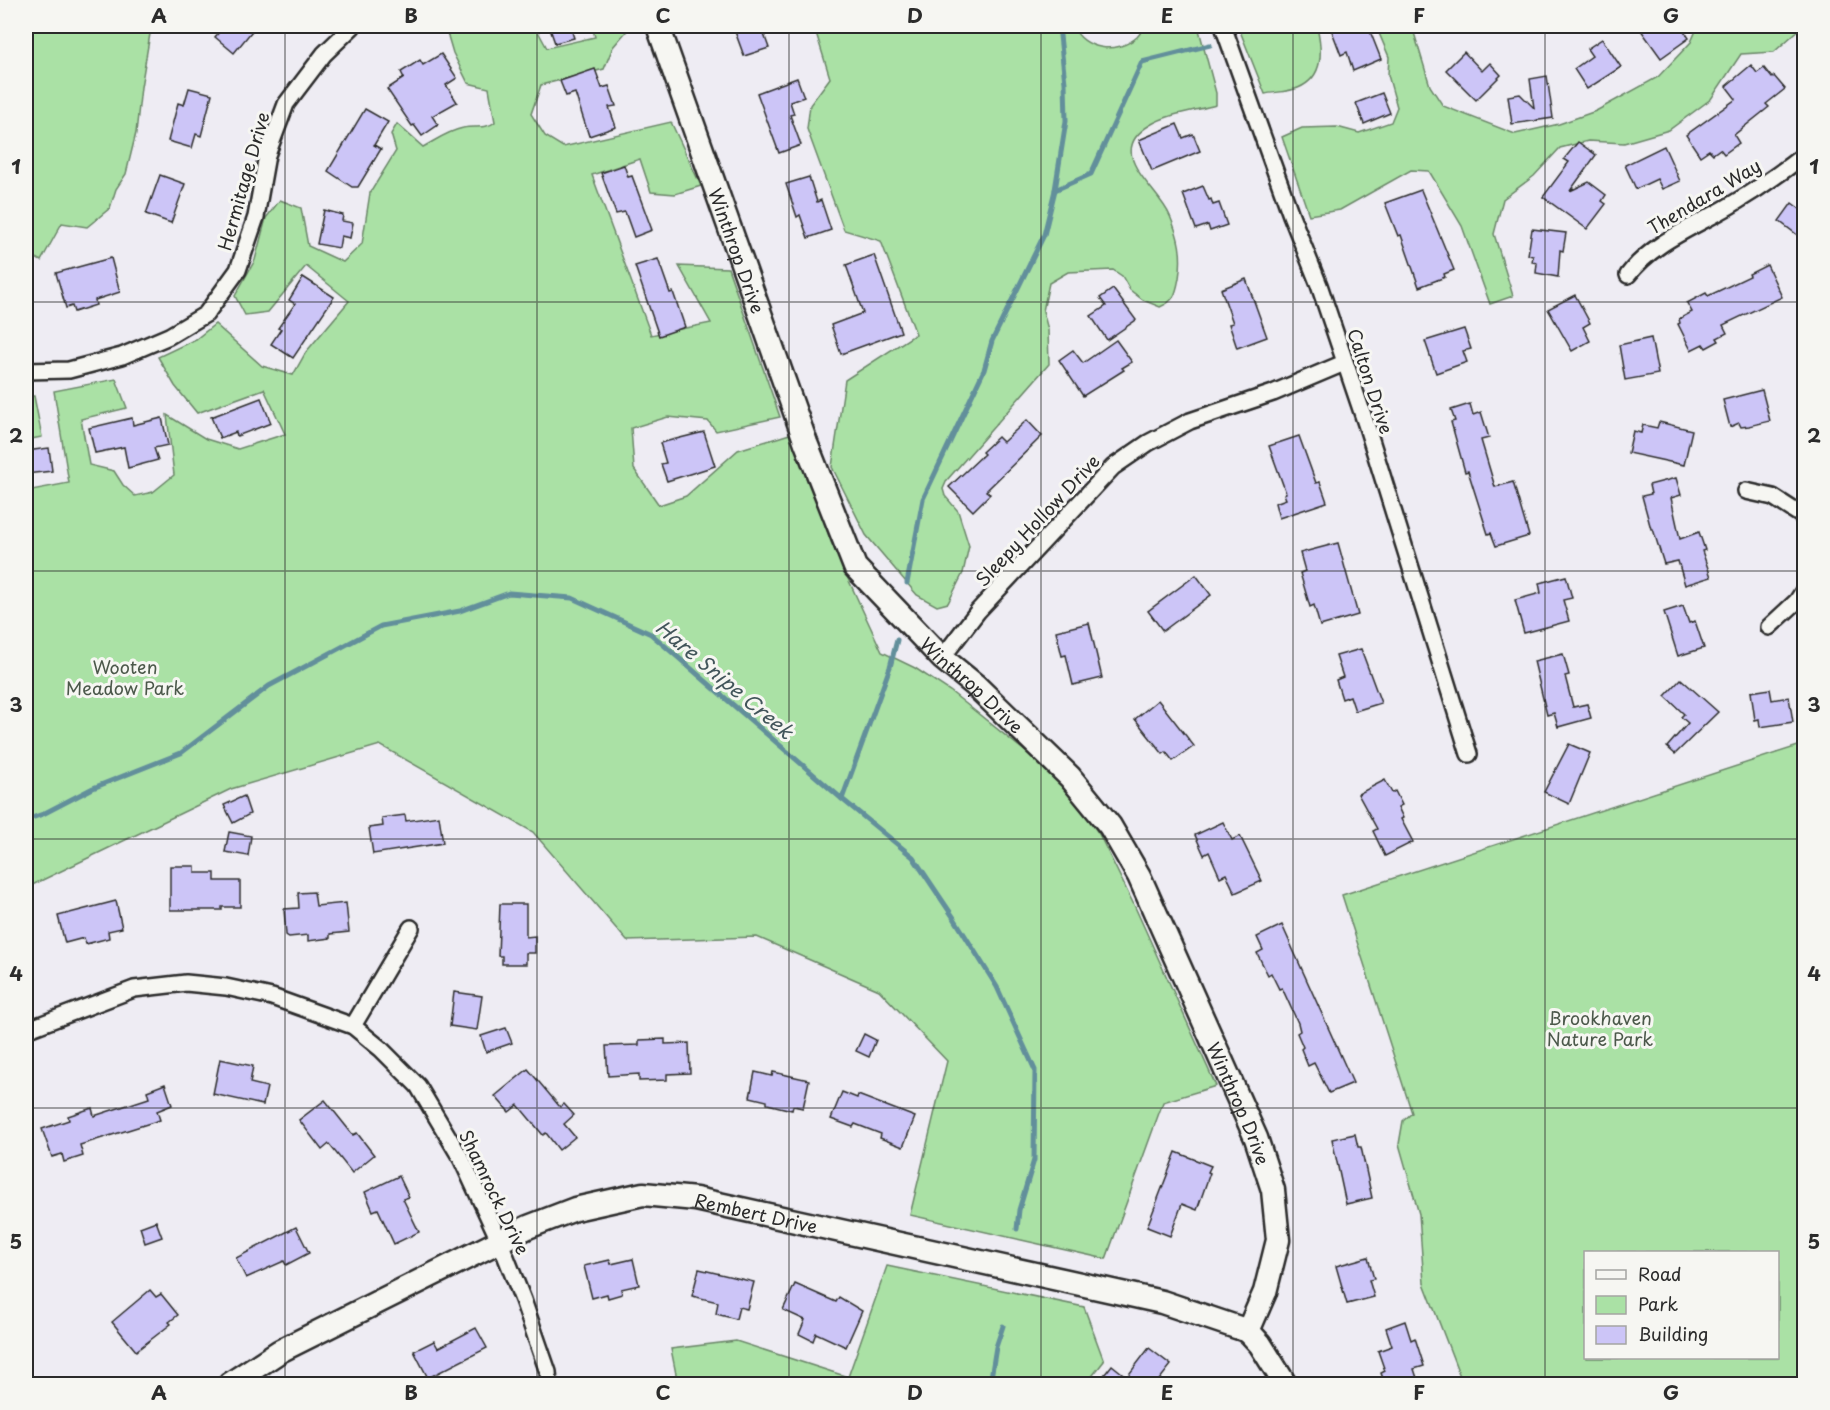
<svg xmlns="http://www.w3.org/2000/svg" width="1830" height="1410" font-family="'Playpen Sans',sans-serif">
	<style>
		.green { fill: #aae1a5; stroke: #6a8668; stroke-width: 1.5; fill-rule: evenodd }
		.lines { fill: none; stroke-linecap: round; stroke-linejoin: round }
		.stream { stroke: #628f9b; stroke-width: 5 }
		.building { fill: #ccc5f7; stroke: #2b2b2b; stroke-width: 1.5 }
		.street-casing { stroke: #2b2b2b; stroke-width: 20 }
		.secondary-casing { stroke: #2b2b2b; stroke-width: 27 }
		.street { stroke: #f6f6f2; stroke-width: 15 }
		.secondary { stroke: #f6f6f2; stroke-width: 22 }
		.grid { fill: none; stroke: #2b2b2b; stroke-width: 1.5; stroke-opacity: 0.55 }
		.labels { text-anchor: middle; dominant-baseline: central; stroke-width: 6; stroke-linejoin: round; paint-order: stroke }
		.street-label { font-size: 18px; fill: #2b2b2b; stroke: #f6f6f2 }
		.park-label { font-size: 18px; fill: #4b584a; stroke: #f6f6f2 }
		.water-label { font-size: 20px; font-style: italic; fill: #42555a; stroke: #f6f6f2 }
		.neatline { fill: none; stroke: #2b2b2b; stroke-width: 2 }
		.grid-label { font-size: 20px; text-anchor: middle; font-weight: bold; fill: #2b2b2b }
	</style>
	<rect width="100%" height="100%" fill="#eeecf3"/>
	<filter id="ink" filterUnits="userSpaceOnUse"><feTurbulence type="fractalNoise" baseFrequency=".0167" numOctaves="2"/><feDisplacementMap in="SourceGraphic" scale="12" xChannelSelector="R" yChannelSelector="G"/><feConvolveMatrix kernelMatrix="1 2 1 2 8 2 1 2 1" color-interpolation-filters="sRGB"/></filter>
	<g filter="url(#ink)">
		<g class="green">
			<polygon points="26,26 151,26 151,28 141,87 136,133 126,174 116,189 110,208 87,227 62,223 41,261 26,253"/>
			<path d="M445 26H535L547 48 595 37 592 26H631L613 47 604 69 541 85 531 114 545 136 563 147 671 122 701 186 675 194 651 192 640 159 592 175 651 335 711 323 679 266 728 268 780 417 716 431 708 421 668 417 631 428 634 469 659 505 686 496 738 450 793 433 831 542 882 652 915 668 950 691 1062 781 1099 834 1135 907 1216 1086 1163 1102 1106 1259 910 1215 947 1061 879 990 757 937 627 941 533 832 380 745 231 789 26 888V491L69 483 54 391 116 379 127 408 81 419 89 465 114 471 123 485 135 496 153 492 174 475 167 415 206 439 238 449 285 434 264 389 197 413 175 386 158 357 196 339 215 324 262 366 293 375 306 352 349 301 306 266 268 312 245 315 235 296 255 260 266 218 280 200 301 208 308 246 343 262 362 244 370 193 396 151 391 134 397 124 423 147C436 140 448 131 463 128 474 125 486 130 495 122L489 88 468 83 453 53Z"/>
			<path d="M814 26H1073C1083 50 1117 55 1137 37 1140 34 1143 29 1145 26H1198L1216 93V105C1195 111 1170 113 1150 125 1103 153 1157 186 1170 216 1179 237 1183 255 1179 278 1176 293 1175 301 1160 307L1143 300 1130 290 1122 276 1113 270 1068 272 1049 283 1043 311 1048 330 1049 364 947 480 943 489 945 496 958 511 969 546 963 573 948 603 937 606 917 595 866 535 832 467 845 380 916 334 881 241 844 230 807 129 810 105 830 78Z"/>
			<path d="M1238 26H1317C1322 49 1325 77 1298 88 1288 92 1275 92 1265 94Z"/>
			<polygon points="1376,26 1412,26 1430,86 1443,106 1515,134 1559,124 1596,111 1658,77 1691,42 1698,26 1803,26 1774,52 1741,54 1711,99 1669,130 1624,143 1588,141 1560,148 1534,176 1503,199 1494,234 1513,296 1490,304 1462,226 1429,171 1411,170 1340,210 1309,215 1282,137 1302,128 1337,127 1359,133 1391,122 1397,107 1388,75 1389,57"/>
			<polygon points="26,396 34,396 42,437 26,440"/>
			<path d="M1804 744V1384H1463L1424 1283 1419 1214 1399 1144 1403 1121 1412 1113 1342 895ZM1586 1252H1778V1358H1586Z"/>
			<polygon points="887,1266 1084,1307 1104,1361 1086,1384 678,1384 671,1349 736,1341 848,1377"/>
		</g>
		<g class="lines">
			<g class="stream">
				<polyline points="1260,27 1261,26"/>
				<polyline points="1055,190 1091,174 1142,62 1210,45"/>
				<polyline points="907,583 923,499 984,370 992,341 1044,235 1055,190 1066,121 1065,83 1059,26"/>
				<polyline points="842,799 890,667 897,640"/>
				<polyline points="26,820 43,814 93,788 181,753 269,686 381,626 460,611 509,593 572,598 651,634 842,799 913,857 954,918 997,987 1035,1070 1034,1160 1019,1210 1017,1229"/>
				<polyline points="990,1384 996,1347 1003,1326"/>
			</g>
		</g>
		<g class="building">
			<polygon points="224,26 256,26 234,53 215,37"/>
			<polygon points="549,26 570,26 574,38 555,43"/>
			<polygon points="733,26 761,26 769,48 744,56"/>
			<polygon points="1330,26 1368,26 1381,59 1353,71 1347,52 1341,55"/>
			<polygon points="1638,26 1681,26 1689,38 1661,58"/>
			<polygon points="1602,39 1621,67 1587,89 1574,69 1592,56 1587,49"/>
			<polygon points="1464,52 1482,71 1490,63 1501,75 1476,100 1446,70"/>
			<polygon points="441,54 457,78 446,85 457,102 432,116 438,125 422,136 414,125 412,126 387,89 404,78 401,72 420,60 423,65"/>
			<polygon points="1751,65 1757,73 1764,68 1772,78 1774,76 1785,89 1766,104 1769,107 1734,135 1739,143 1724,154 1720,149 1713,154 1709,150 1700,156 1686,135 1736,99 1726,86"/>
			<polygon points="595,69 602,88 609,86 616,106 609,107 616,127 589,136 575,93 566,96 560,81"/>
			<polygon points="1547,76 1553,118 1512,124 1508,96 1520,94 1534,108 1530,79"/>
			<polygon points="797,78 804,97 790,102 794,114 790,115 801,145 779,153 757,93"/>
			<polygon points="189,88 212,94 201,136 196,134 192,148 168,141 178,103 184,105"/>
			<polygon points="1382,93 1390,113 1364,124 1356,103"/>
			<polygon points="365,109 388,122 374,145 381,149 358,187 352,187 328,171"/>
			<polygon points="1177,124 1183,138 1193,134 1200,151 1152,171 1139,140"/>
			<polygon points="1578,142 1596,155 1570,191 1589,182 1606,195 1602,201 1606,204 1587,229 1543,197 1569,162 1564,159"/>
			<polygon points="1664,146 1680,181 1662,189 1657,179 1636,189 1625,165"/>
			<polygon points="624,165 628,177 632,176 652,230 634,237 625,212 616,214 601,173"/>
			<polygon points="160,175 185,184 171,223 146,214"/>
			<polygon points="809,177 817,202 821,200 831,230 808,238 800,215 797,217 786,184"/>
			<polygon points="1203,186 1209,200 1211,199 1213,205 1219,203 1227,225 1210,231 1208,225 1196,229 1183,194"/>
			<polygon points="1421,190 1454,270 1444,274 1445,277 1419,287 1401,235 1398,236 1385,203"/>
			<polygon points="1792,203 1804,212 1804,240 1779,221"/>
			<polygon points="324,210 343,215 342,221 353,223 350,238 341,236 339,248 317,244"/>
			<polygon points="1532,229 1566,233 1563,251 1560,250 1558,277 1536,273 1537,263 1532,262 1533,256 1528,255"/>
			<polygon points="874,255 901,332 841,354 831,325 863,313 846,265"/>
			<polygon points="111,258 120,292 95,300 96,305 74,312 72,306 66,308 56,273"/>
			<polygon points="658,259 670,293 673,292 685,327 659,336 635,266"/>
			<polygon points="1767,265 1782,297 1723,325 1727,333 1717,338 1719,341 1706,348 1703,344 1691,350 1678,324 1680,323 1679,319 1692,312 1687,303 1706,293 1708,296 1750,276 1749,274"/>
			<polygon points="303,277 334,297 293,358 271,344 281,329 278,328 295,304 289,300"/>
			<polygon points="1246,279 1267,337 1237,348 1229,324 1233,323 1221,289"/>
			<polygon points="1113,289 1136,320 1107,340 1091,316 1106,306 1100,298"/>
			<polygon points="1575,295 1590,323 1583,327 1590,341 1572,351 1548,309"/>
			<polygon points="1464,329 1471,349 1463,351 1467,362 1436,373 1425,341"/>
			<polygon points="1651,338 1658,374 1625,380 1619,345"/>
			<polygon points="1116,340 1132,362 1122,368 1124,370 1083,396 1059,360 1073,350 1083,363"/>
			<polygon points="1762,390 1770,421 1749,426 1741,427 1739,423 1730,427 1723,400"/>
			<polygon points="261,398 271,423 237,436 236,432 220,438 211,417"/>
			<polygon points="1470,404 1473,415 1481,412 1489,438 1481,440 1495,487 1513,482 1529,536 1496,546 1491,533 1488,534 1468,471 1465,472 1451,422 1455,421 1451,410"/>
			<polygon points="132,418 133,425 162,418 168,445 154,448 158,460 128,468 124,447 95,453 89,428"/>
			<polygon points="1027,420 1042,436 986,491 990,494 973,511 949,487 984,454 982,452 998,437 1003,442"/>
			<polygon points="1659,422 1692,430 1684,465 1628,453 1633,431 1641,433 1643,425 1657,428"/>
			<polygon points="704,432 715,466 667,481 661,464 666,463 660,443"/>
			<polygon points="1299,436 1316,483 1320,482 1327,502 1279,518 1275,503 1286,499 1284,494 1286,493 1269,446"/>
			<polygon points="49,448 52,471 26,474 26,451"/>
			<polygon points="1676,478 1681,495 1671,498 1680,539 1699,532 1705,550 1702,551 1711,577 1685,585 1678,561 1664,564 1653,529 1651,529 1642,496 1651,494 1649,485"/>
			<polygon points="1338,543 1358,615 1320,626 1314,605 1310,607 1300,573 1305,571 1300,553"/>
			<polygon points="1196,575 1211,595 1163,631 1148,611"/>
			<polygon points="1566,576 1572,598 1563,600 1569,621 1524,633 1515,600 1541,593 1539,583"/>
			<polygon points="1683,606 1689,623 1695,621 1704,648 1678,656 1664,612"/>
			<polygon points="1089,623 1102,678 1073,685 1066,655 1062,656 1056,631"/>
			<polygon points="1361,649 1381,703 1355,711 1350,696 1342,699 1336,680 1343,677 1336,656"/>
			<polygon points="1563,654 1569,675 1565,676 1573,707 1587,704 1591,718 1558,727 1554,713 1547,715 1534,661"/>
			<polygon points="1681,679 1718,712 1675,754 1667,747 1688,723 1681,717 1684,714 1665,696"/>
			<polygon points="1770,689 1772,700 1789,697 1793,722 1760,727 1759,719 1755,720 1751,692"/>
			<polygon points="1158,700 1194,746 1173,761 1166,752 1163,754 1135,719"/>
			<polygon points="1569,744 1590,753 1569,804 1544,792"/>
			<polygon points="1385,780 1392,793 1395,791 1402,805 1398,807 1403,818 1401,819 1413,842 1385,856 1373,831 1377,829 1358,794"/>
			<polygon points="244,796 250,814 233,823 224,805"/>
			<polygon points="405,815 406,821 439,816 443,843 373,854 369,828 383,826 382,818"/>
			<polygon points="1223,822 1232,840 1240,836 1262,881 1235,893 1226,874 1220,877 1209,852 1204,855 1195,835"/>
			<polygon points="229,832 251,836 248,856 225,852"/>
			<polygon points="170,866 195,866 195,873 215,873 215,881 240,881 240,907 222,907 222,910 170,910"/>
			<polygon points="314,892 316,906 346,903 349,932 330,934 330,938 308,941 308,935 289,937 286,935 284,909 299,908 298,893"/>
			<polygon points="116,901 122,928 108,931 109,938 86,944 84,938 65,943 58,916"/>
			<polygon points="500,904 526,904 526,937 535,936 535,953 526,953 526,964 502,964 502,956 498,956"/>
			<polygon points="1282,925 1353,1083 1329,1093 1314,1063 1308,1066 1301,1049 1303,1047 1297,1033 1300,1031 1298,1023 1282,988 1279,989 1271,973 1268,975 1257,953 1263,950 1257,937"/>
			<polygon points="454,992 482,996 477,1030 450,1026"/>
			<polygon points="506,1028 512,1043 486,1052 481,1036"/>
			<polygon points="864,1034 876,1040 869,1057 856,1051"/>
			<polygon points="665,1039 665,1044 689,1043 690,1073 667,1074 667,1080 639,1081 639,1074 608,1076 606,1046 639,1045 639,1040"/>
			<polygon points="220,1059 253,1066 250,1083 267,1087 263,1105 213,1094"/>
			<polygon points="528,1069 560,1107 564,1104 574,1115 564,1124 575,1137 559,1150 546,1133 543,1135 518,1105 509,1112 495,1096"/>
			<polygon points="755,1072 772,1076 773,1072 809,1080 803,1108 793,1106 792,1110 767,1104 767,1101 750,1097"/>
			<polygon points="165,1084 172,1105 157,1111 160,1120 80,1145 83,1156 64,1162 62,1154 52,1157 42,1129 69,1120 68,1116 92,1108 94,1116 149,1098 147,1091"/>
			<polygon points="842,1092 857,1098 858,1095 915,1117 903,1147 880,1138 881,1134 855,1124 853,1127 831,1119"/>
			<polygon points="325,1100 353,1135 357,1133 374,1155 352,1173 329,1144 322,1150 299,1120"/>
			<polygon points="1355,1134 1358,1147 1361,1147 1372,1198 1346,1204 1332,1139"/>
			<polygon points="1176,1152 1211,1166 1208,1172 1210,1173 1197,1210 1182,1204 1170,1236 1147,1227"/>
			<polygon points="399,1176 409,1197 403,1199 419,1232 394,1244 378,1209 373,1211 365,1192"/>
			<polygon points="156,1221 162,1237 145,1243 140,1227"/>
			<polygon points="296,1227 309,1253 286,1265 284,1261 246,1278 236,1258"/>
			<polygon points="1368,1257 1374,1279 1369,1280 1374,1297 1347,1304 1336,1266"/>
			<polygon points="633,1259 639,1285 621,1289 622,1294 608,1298 607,1294 592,1298 584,1266 610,1260 611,1264"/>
			<polygon points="699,1269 754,1282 747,1309 739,1307 736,1319 716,1314 718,1302 692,1296"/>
			<polygon points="795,1284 836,1302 839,1297 862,1311 846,1347 816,1333 813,1341 799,1334 805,1320 783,1310"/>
			<polygon points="150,1290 156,1297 161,1294 178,1315 169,1322 171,1324 136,1351 112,1322"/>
			<polygon points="1405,1321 1411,1340 1415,1338 1424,1366 1414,1369 1419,1384 1385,1384 1381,1373 1385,1371 1378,1351 1392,1346 1386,1328"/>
			<polygon points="476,1328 487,1348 428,1378 414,1351 434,1341 438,1348"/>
			<polygon points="1149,1348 1171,1365 1156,1384 1097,1384 1112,1365 1127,1377"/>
		</g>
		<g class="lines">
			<defs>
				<g id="street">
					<polyline points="1223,26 1291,215 1319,285 1367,427 1469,754"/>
					<path d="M1628 275C1654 241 1695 227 1731 205 1756 190 1781 173 1804 155"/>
					<polyline points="26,371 69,370 122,356 169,336 206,314 238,270 256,217 267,155 286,104 324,54 353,26"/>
					<polyline points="1746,491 1773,497 1804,517"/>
					<polyline points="1769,627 1797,601 1804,590"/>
					<polyline points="942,658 978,611 1113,467 1148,443 1190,421 1273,393 1344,363"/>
					<polyline points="353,1026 411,928"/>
					<polyline points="26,1030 134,989 186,983 226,987 272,997 353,1026 381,1049 418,1086 462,1160 500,1242 523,1300 548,1372 549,1384"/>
				</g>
				<g id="secondary">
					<path id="s1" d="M658 26 806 443 855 567 942 658 975 685 1070 777 1110 826 1139 876 1256 1138 1273 1190 1278 1240 1265 1292 1248 1331"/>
					<path id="s2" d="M230 1384 280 1351 528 1227 575 1209 643 1194 696 1199 1162 1302 1248 1331 1260 1344 1285 1384"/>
				</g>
			</defs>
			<use href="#street" class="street-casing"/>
			<use href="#secondary" class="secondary-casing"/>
			<use href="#street" class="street"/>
			<use href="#secondary" class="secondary"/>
		</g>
	</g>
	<path class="grid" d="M285 26V1384M537 26V1384M789 26V1384M1041 26V1384M1293 26V1384M1545 26V1384M26 302H1804M26 571H1804M26 839H1804M26 1108H1804"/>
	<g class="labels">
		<g class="street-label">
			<text transform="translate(243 181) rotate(-74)">Hermitage Drive</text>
			<text transform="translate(1704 196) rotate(-31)">Thendara Way</text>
			<text stroke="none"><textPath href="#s1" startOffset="238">Winthrop Drive</textPath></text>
			<text transform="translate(1371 381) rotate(72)">Calton Drive</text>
			<text transform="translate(1037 520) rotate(-47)">Sleepy Hollow Drive</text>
			<text stroke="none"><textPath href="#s1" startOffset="742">Winthrop Drive</textPath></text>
			<text stroke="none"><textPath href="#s1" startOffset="1246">Winthrop Drive</textPath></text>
			<text transform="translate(495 1192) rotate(64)">Shamrock Drive</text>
			<text stroke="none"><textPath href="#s2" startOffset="572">Rembert Drive</textPath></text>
		</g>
		<g class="park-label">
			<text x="125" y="666">Wooten<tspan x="125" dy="21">Meadow Park</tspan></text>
			<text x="1600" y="1017">Brookhaven<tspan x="1600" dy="21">Nature Park</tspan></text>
		</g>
		<g class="water-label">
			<text transform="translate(725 679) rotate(40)">Hare Snipe Creek</text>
		</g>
	</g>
	<rect width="1830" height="1410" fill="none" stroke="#f6f6f2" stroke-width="66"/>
	<rect x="1584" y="1251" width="195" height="108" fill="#f6f6f2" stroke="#a5a5a2" stroke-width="1.5"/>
	<rect x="1596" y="1270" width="30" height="9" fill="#f6f6f2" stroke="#a5a5a2" stroke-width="1.5"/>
	<text x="1638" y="1281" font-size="18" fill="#2b2b2b">Road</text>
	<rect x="1596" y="1296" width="30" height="18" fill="#aae1a5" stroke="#a5a5a2" stroke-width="1.5"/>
	<text x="1638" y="1311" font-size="18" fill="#2b2b2b">Park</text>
	<rect x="1596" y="1326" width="30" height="18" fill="#ccc5f7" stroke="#a5a5a2" stroke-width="1.5"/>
	<text x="1638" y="1341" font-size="18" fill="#2b2b2b">Building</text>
	<rect x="33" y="33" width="1764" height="1344" class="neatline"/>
	<g class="grid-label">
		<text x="159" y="23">A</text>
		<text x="411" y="23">B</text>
		<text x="663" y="23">C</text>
		<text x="915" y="23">D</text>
		<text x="1167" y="23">E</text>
		<text x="1419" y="23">F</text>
		<text x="1671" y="23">G</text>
		<text x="16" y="174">1</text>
		<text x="1814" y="174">1</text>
		<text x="16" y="443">2</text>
		<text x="1814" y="443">2</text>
		<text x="16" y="712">3</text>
		<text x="1814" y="712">3</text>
		<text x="16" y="981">4</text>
		<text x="1814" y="981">4</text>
		<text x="16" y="1249">5</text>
		<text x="1814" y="1249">5</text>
		<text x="159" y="1400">A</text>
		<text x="411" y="1400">B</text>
		<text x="663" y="1400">C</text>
		<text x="915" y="1400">D</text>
		<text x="1167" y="1400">E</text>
		<text x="1419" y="1400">F</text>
		<text x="1671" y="1400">G</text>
	</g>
</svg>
